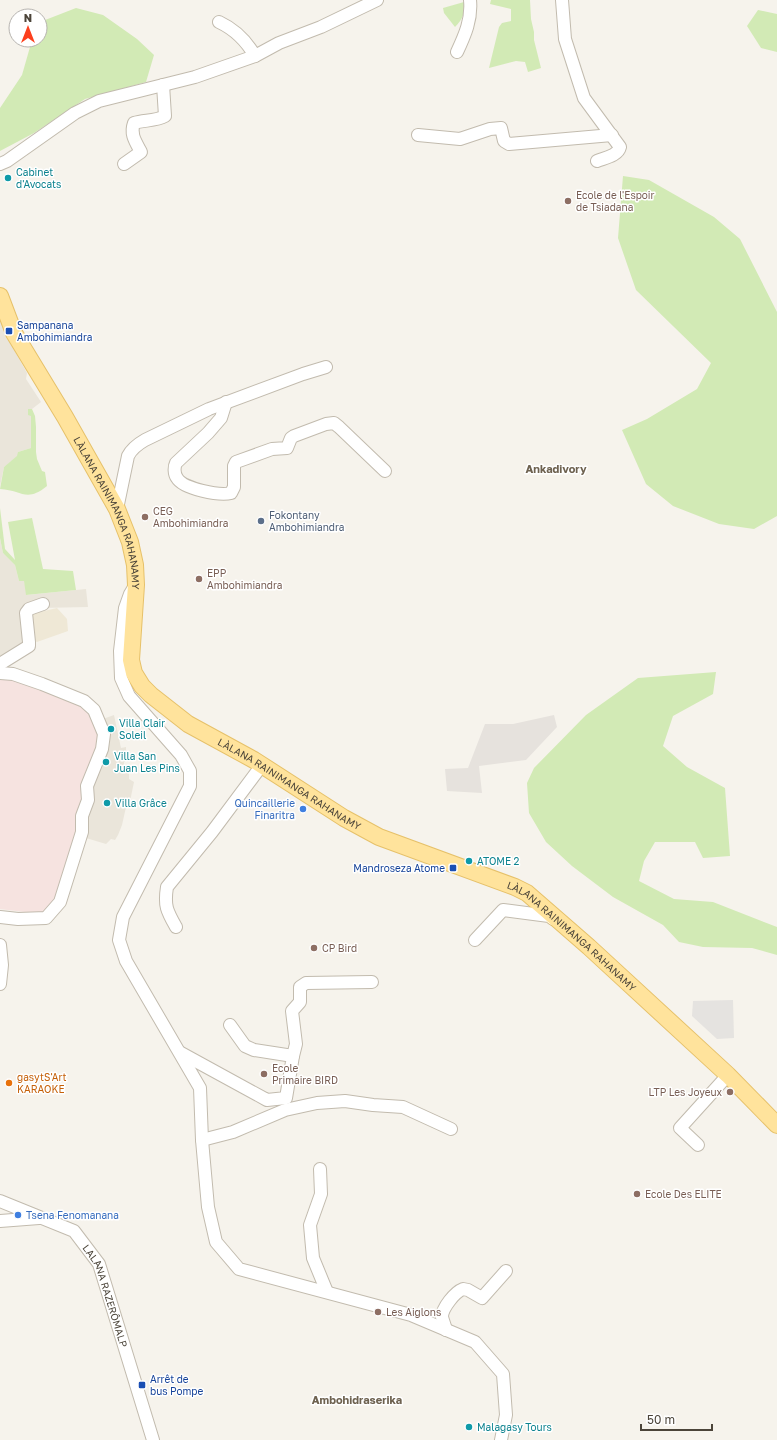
<svg xmlns="http://www.w3.org/2000/svg" width="777" height="1440" font-family="'Golos Text',sans-serif">
	<style>
		.residential { fill: #eae5da }
		.industrial { fill: #e6e2dd }
		.education { fill: #efe8d6 }
		.medical { fill: #f6e3e0 }
		.green { fill: #d2eab5 }
		.parking { fill: #e5e3e0 }
		.lines { fill: none; stroke-linecap: round; stroke-linejoin: round }
		.minor-casing { stroke: #c2bbae; stroke-width: 14 }
		.major-casing { stroke: #e6c16a; stroke-width: 18 }
		.minor { stroke: #fff; stroke-width: 12 }
		.major { stroke: #ffe39c; stroke-width: 16 }
		.culture-dot { fill: #0f9aa8; stroke: #fff; stroke-width: 1.5 }
		.education-dot { fill: #8d6e63; stroke: #fff; stroke-width: 1.5 }
		.transit-dot { fill: #1a4fb4; stroke: #fff; stroke-width: 1.5 }
		.service-dot { fill: #5c6f8a; stroke: #fff; stroke-width: 1.5 }
		.shop-dot { fill: #3f7fe0; stroke: #fff; stroke-width: 1.5 }
		.food-dot { fill: #e8710a; stroke: #fff; stroke-width: 1.5 }
		.labels { text-anchor: middle; dominant-baseline: central; stroke-width: 3; stroke-linejoin: round; paint-order: stroke }
		.culture-label { font-size: 10px; fill: #0d838f; stroke: #fff; text-anchor: start }
		.education-label { font-size: 10px; fill: #785e54; stroke: #fff; text-anchor: start }
		.transit-label { font-size: 10px; fill: #164399; stroke: #fff; text-anchor: start }
		.street-label { font-size: 10px; fill: #4b4439; stroke: #fff }
		.service-label { font-size: 10px; fill: #4e5e75; stroke: #fff; text-anchor: start }
		.shop-label { font-size: 10px; fill: #366cbe; stroke: #fff; text-anchor: end }
		.food-label { font-size: 10px; fill: #c56008; stroke: #fff; text-anchor: start }
		.neighbourhood-label { font-size: 11px; font-weight: bold; fill: #6e6250; stroke: #fff }
	</style>
	<rect width="100%" height="100%" fill="#f6f3ec"/>
	<g class="residential">
		<polygon points="0,312 2,312 10,343 27,373 26,379 41,402 32,409 29,409 31,415 31,448 18,452 18,456 4,467 0,486"/>
		<polygon points="0,538 3,553 15,565 19,581 24,580 27,595 86,589 88,607 41,608 23,611 28,641 0,661"/>
		<polygon points="114,715 121,748 126,747 126,760 124,762 124,769 127,768 129,772 129,779 134,782 129,806 126,807 122,825 118,835 115,840 111,839 106,844 86,838 84,817 87,786 109,741 103,719"/>
	</g>
	<polygon class="industrial" points="554,715 557,727 526,760 479,766 482,793 447,791 445,769 468,768 485,724 513,724"/>
	<polygon class="education" points="57,608 67,619 68,631 37,642 32,639 31,614"/>
	<polygon class="medical" points="0,673 84,701 104,734 60,902 41,914 0,909"/>
	<g class="green">
		<polygon points="491,0 530,0 531,19 534,32 534,40 541,68 528,72 525,62 516,61 489,68 499,27 502,23 511,21 511,9 490,4"/>
		<path d="M464 2C465 13 463 19 455 27L444 13 443 8Z"/>
		<polygon points="76,8 103,15 137,39 154,55 146,82 85,99 34,133 0,151 0,108 22,75 32,40 40,40 40,22"/>
		<polygon points="758,10 777,14 777,52 761,48 747,26"/>
		<polygon points="623,176 649,180 714,217 740,239 777,312 777,516 754,529 719,524 673,506 646,484 622,430 647,419 697,389 711,363 636,290 618,238"/>
		<path d="M28 409H32L35 416 36 427V452L37 459 42 471 45 472 47 486C26 503 22 490 0 489L4 467 17 456 18 452 31 448V416L28 415Z"/>
		<polygon points="0,508 5,549 15,560 8,522 32,518 43,569 73,571 76,590 26,595 24,581 19,581 15,565 3,553 0,538"/>
		<polygon points="716,672 713,694 673,716 663,746 687,767 725,788 730,856 703,858 695,842 655,842 644,861 639,881 674,899 713,902 777,927 777,955 752,948 703,947 679,942 663,925 613,897 572,866 546,842 529,813 527,783 534,768 586,715 638,678"/>
	</g>
	<polygon class="parking" points="733,1000 734,1038 717,1039 692,1016 693,1001"/>
	<g class="lines">
		<defs>
			<g id="minor">
				<path d="M562 0 565 39 584 98 620 147C618 156 604 158 597 161"/>
				<path d="M219 22C234 29 247 42 255 56"/>
				<path d="M457 52C465 35 472 19 470 0"/>
				<polyline points="418,135 460,139 490,129 501,128 504,141 509,144 612,135"/>
				<polyline points="0,164 7,161 75,113 99,101 195,77 255,56 279,43 321,27 377,0"/>
				<path d="M124 164 141 152C135 141 130 134 134 123 144 120 156 121 165 116L163 85"/>
				<path d="M226 402 221 418 208 433 176 463C174 467 174 474 177 478 183 489 220 496 231 493L234 487V466L236 462 272 449 287 448 291 438 294 436 326 424 334 423 339 427 385 471"/>
				<path d="M117 509 128 456C132 448 138 444 145 440L209 409 303 374 326 367"/>
				<polyline points="133,589 130,594 125,608 120,651 121,678 129,696 181,755 190,771 190,786 123,917 119,940 126,961 200,1088 202,1140 208,1207 216,1242 239,1269 411,1315 475,1342 503,1374 506,1415 501,1440"/>
				<polyline points="0,664 29,646 29,642 26,613 29,609 43,604"/>
				<polyline points="0,673 13,674 42,684 84,701 94,710 104,734 102,749 87,786 88,800 82,816 82,832 60,902 46,918 18,919 0,917"/>
				<path d="M176 927C167 911 164 906 167 887L212 832 262 765"/>
				<polyline points="475,940 503,910 549,916 553,919"/>
				<polyline points="0,945 2,965 0,984"/>
				<polyline points="181,1053 267,1100 286,1098 293,1056 254,1050 245,1046 230,1025"/>
				<polyline points="293,1056 296,1044 292,1011 300,1002 300,987 306,983 372,982"/>
				<polyline points="202,1140 233,1132 285,1110 317,1103 345,1101 373,1105 403,1107 451,1129"/>
				<polyline points="698,1145 680,1128 728,1075"/>
				<polyline points="320,1169 321,1194 310,1225 313,1258 327,1292"/>
				<path id="s1" d="M0 1201 74 1231 99 1264 153 1440"/>
				<polyline points="0,1221 39,1218"/>
				<path d="M446 1330C445 1326 443 1321 442 1317 442 1308 455 1292 463 1289L468 1290 482 1298 506 1271"/>
			</g>
			<g id="major">
				<path id="s2" d="M0 296 14 333 65 417 117 509 130 542 135 565 136 585 131 660 134 673 142 686 151 695 188 724 254 760 344 818 379 837 515 887 527 893 589 947 728 1075 777 1125"/>
			</g>
		</defs>
		<use href="#minor" class="minor-casing"/>
		<use href="#major" class="major-casing"/>
		<use href="#minor" class="minor"/>
		<use href="#major" class="major"/>
	</g>
	<g class="culture-dot">
		<circle cx="8" cy="178" r="4"/>
		<circle cx="111" cy="729" r="4"/>
		<circle cx="106" cy="762" r="4"/>
		<circle cx="107" cy="803" r="4"/>
		<circle cx="469" cy="861" r="4"/>
		<circle cx="469" cy="1427" r="4"/>
	</g>
	<g class="education-dot">
		<circle cx="568" cy="201" r="4"/>
		<circle cx="145" cy="517" r="4"/>
		<circle cx="199" cy="579" r="4"/>
		<circle cx="314" cy="948" r="4"/>
		<circle cx="264" cy="1074" r="4"/>
		<circle cx="730" cy="1092" r="4"/>
		<circle cx="637" cy="1194" r="4"/>
		<circle cx="378" cy="1312" r="4"/>
	</g>
	<g class="transit-dot">
		<rect x="5" y="327" width="8" height="8" rx="2"/>
		<rect x="449" y="864" width="8" height="8" rx="2"/>
		<rect x="138" y="1381" width="8" height="8" rx="2"/>
	</g>
	<circle class="service-dot" cx="261" cy="521" r="4"/>
	<g class="shop-dot">
		<circle cx="303" cy="809" r="4"/>
		<circle cx="18" cy="1215" r="4"/>
	</g>
	<circle class="food-dot" cx="9" cy="1083" r="4"/>
	<g class="labels">
		<g class="culture-label">
			<text x="16" y="172">Cabinet<tspan x="16" dy="12">d'Avocats</tspan></text>
			<text x="119" y="723">Villa Clair<tspan x="119" dy="12">Soleil</tspan></text>
			<text x="114" y="756">Villa San<tspan x="114" dy="12">Juan Les Pins</tspan></text>
			<text x="115" y="803">Villa Grâce</text>
			<text x="477" y="861">ATOME 2</text>
			<text x="477" y="1427">Malagasy Tours</text>
		</g>
		<g class="education-label">
			<text x="576" y="195">Ecole de l'Espoir<tspan x="576" dy="12">de Tsiadana</tspan></text>
			<text x="153" y="511">CEG<tspan x="153" dy="12">Ambohimiandra</tspan></text>
			<text x="207" y="573">EPP<tspan x="207" dy="12">Ambohimiandra</tspan></text>
			<text x="322" y="948">CP Bird</text>
			<text x="272" y="1068">Ecole<tspan x="272" dy="12">Primaire BIRD</tspan></text>
			<text x="722" y="1092" text-anchor="end">LTP Les Joyeux</text>
			<text x="645" y="1194">Ecole Des ELITE</text>
			<text x="386" y="1312">Les Aiglons</text>
		</g>
		<g class="transit-label">
			<text x="17" y="325">Sampanana<tspan x="17" dy="12">Ambohimiandra</tspan></text>
			<text x="445" y="868" text-anchor="end">Mandroseza Atome</text>
			<text x="150" y="1379">Arrêt de<tspan x="150" dy="12">bus Pompe</tspan></text>
		</g>
		<g class="street-label">
			<text stroke="none"><textPath href="#s2" startOffset="244">LÀLANA RAINIMANGA RAHANAMY</textPath></text>
			<text stroke="none"><textPath href="#s2" startOffset="604">LÀLANA RAINIMANGA RAHANAMY</textPath></text>
			<text stroke="none"><textPath href="#s2" startOffset="928">LÀLANA RAINIMANGA RAHANAMY</textPath></text>
			<text stroke="none"><textPath href="#s1" startOffset="153">LALANA RAZERÔMALP</textPath></text>
		</g>
		<g class="service-label">
			<text x="269" y="515">Fokontany<tspan x="269" dy="12">Ambohimiandra</tspan></text>
		</g>
		<g class="shop-label">
			<text x="295" y="803">Quincaillerie<tspan x="295" dy="12">Finaritra</tspan></text>
			<text x="26" y="1215" text-anchor="start">Tsena Fenomanana</text>
		</g>
		<g class="food-label">
			<text x="17" y="1077">gasytS'Art<tspan x="17" dy="12">KARAOKE</tspan></text>
		</g>
		<g class="neighbourhood-label">
			<text x="556" y="468">Ankadivory</text>
			<text x="357" y="1399">Ambohidraserika</text>
		</g>
	</g>
	<g transform="translate(28 28)"><circle r="19" fill="#ffffff" stroke="#b7b4b0"/>
	<path d="M0-3L7 15L0 10L-7 15Z" fill="#fc3f1d"/>
	<text y="-6" font-size="11" font-weight="bold" text-anchor="middle" fill="#4b4439">N</text>
	</g>
	<path d="M641 1424v6h71v-6" fill="none" stroke="#4b4439" stroke-width="2"/>
	<text x="647" y="1424" font-size="12" fill="#4b4439" stroke="#ffffff" stroke-width="3" paint-order="stroke">50 m</text>
</svg>
